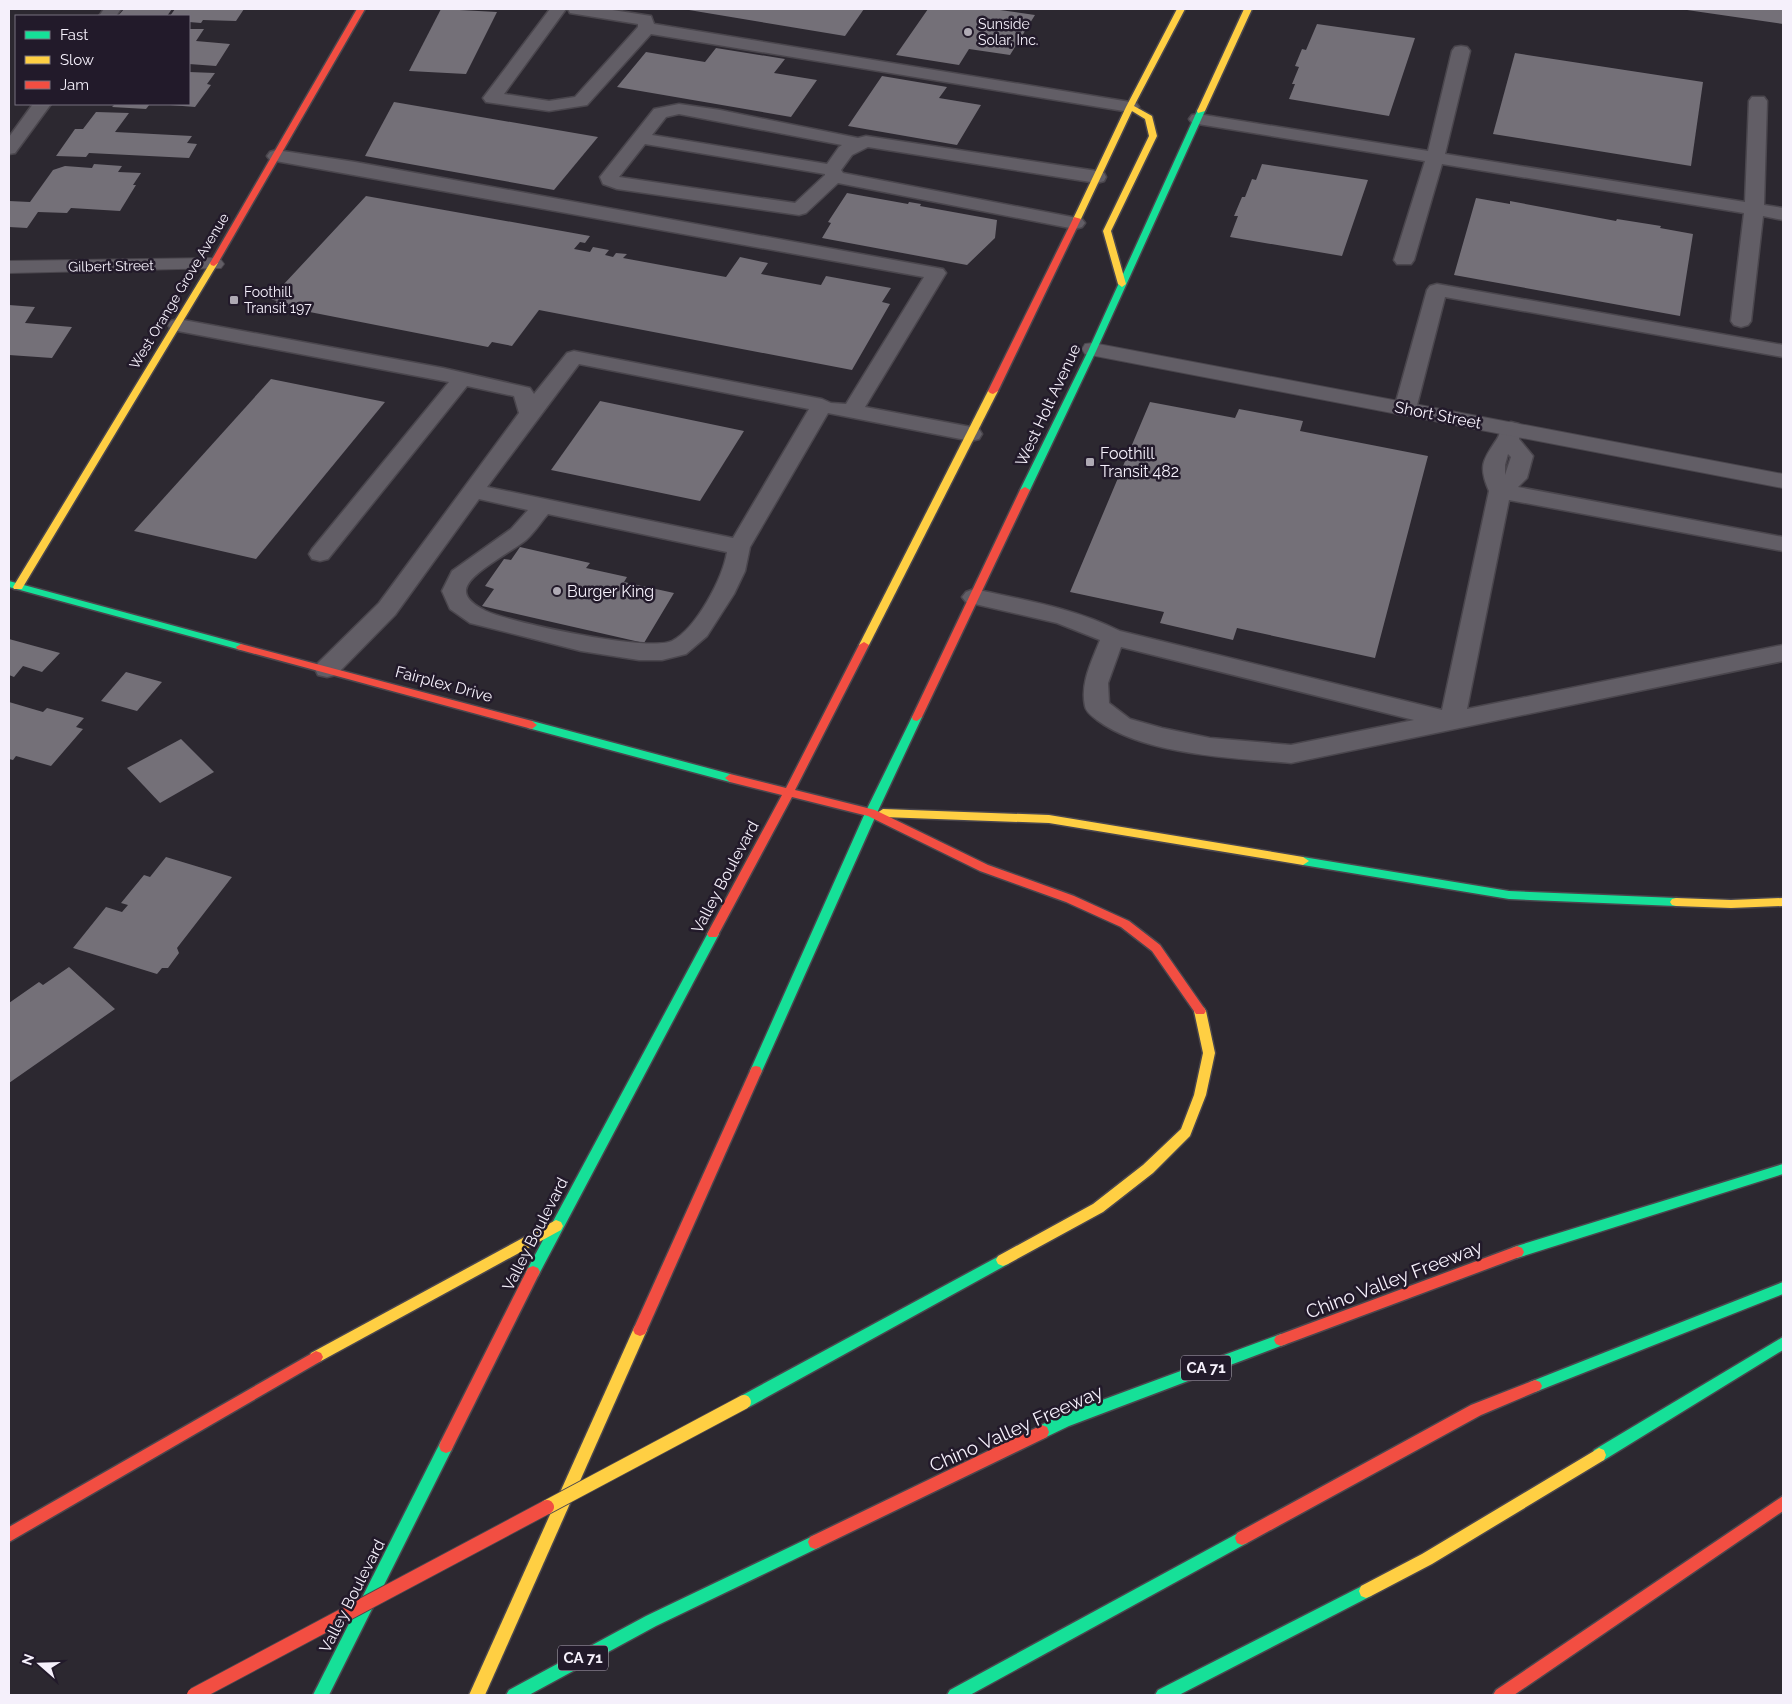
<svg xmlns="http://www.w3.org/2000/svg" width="1792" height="1704" font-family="Raleway,sans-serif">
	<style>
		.building { fill: #747078 }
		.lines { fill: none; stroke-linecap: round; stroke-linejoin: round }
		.lane-casing { stroke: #4a464d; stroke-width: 3 }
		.street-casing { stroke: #4a464d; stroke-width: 2 }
		.fast-casing { stroke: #4a464d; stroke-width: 3 }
		.slow-casing { stroke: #4a464d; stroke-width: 3 }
		.jam-casing { stroke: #4a464d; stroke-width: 3 }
		.lane { fill: #625e66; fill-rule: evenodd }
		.street { fill: #625e66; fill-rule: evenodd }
		.fast { fill: #16e098; fill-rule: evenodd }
		.slow { fill: #ffcf43; fill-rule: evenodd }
		.jam { fill: #f24e42; fill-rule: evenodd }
		.slow-bridge-casing { stroke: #4a464d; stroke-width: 16; stroke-linecap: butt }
		.jam-bridge-casing { stroke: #4a464d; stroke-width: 16; stroke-linecap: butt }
		.slow-bridge { stroke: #ffcf43; stroke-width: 14 }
		.jam-bridge { stroke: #f24e42; stroke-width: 14 }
		.poi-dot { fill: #afaab4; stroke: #221a2a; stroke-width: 2 }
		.labels { text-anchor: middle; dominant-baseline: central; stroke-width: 5; stroke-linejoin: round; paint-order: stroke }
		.far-poi-label { font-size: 14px; fill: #f5f0fb; stroke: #221a2a; text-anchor: start }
		.far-street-label { font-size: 14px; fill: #f5f0fb; stroke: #221a2a }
		.shield { fill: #221a2a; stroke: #b6b0bc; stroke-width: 1 }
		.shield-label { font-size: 15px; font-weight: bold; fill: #f5f0fb }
		.street-label { font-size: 16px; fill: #f5f0fb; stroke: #221a2a }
		.poi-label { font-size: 16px; fill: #f5f0fb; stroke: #221a2a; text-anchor: start }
		.near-street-label { font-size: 19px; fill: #f5f0fb; stroke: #221a2a }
	</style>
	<rect width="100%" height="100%" fill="#2c2830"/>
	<g class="building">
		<polygon points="124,9 172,9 167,16 118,16"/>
		<polygon points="175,9 244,9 236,21 203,20 201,23 189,22 189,16 170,16"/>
		<polygon points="441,9 497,12 466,74 409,71"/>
		<polygon points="683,9 864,9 845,36"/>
		<polygon points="928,9 993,9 1035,15 1010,55 969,49 959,65 896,55"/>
		<polygon points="1687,9 1783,9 1783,24 1687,10"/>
		<polygon points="1317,24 1415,38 1389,116 1289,99 1295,84 1292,84 1299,67 1295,66 1302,49 1306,50"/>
		<polygon points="189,29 204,29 196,41 230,44 216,66 189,64"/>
		<polygon points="716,48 785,59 774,73 817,80 791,117 617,87 646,52 705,62"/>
		<polygon points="1515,53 1703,82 1691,166 1493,134"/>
		<polygon points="189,72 215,73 207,84 211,85 195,107 170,105 189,104"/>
		<polygon points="882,76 947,87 939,98 981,105 957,145 848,126"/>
		<polygon points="394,102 598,137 554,190 365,156"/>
		<polygon points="115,104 150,104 146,109 112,107"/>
		<polygon points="96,112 129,113 115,132 192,136 187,143 197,144 189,158 89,153 86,157 56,156 75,129 83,129"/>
		<polygon points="94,164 122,166 118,172 141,173 133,185 136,185 120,211 71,208 67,213 38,212 27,228 9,227 9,201 30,202 53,170 65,166 92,168"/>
		<polygon points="1262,164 1368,180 1342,256 1230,237 1238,216 1234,216 1242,197 1245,197 1252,179 1256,180"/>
		<polygon points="847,193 908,204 909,202 921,204 920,206 997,220 995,238 967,265 822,238 831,223 828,222"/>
		<polygon points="366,196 590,236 585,243 580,242 574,249 590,252 593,247 609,250 605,255 613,257 616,253 627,254 623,258 726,277 740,257 768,263 761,274 821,285 826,276 891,288 882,302 890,304 852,370 539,310 512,346 492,342 488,347 274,305 277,301 270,299"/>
		<polygon points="1476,198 1510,204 1510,201 1616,221 1617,219 1661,226 1660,228 1693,234 1680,316 1454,275"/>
		<polygon points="9,305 35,307 25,323 72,327 52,358 9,355"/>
		<polygon points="271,379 385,402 256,559 134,531"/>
		<polygon points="600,401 744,431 700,501 551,470"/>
		<polygon points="1150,402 1235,418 1239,409 1303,421 1300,431 1428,456 1375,658 1237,628 1233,640 1160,623 1164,612 1070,592"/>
		<polygon points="520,547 590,563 586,568 627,577 624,582 674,593 644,643 482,606 494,589 485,586 504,559 511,560"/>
		<polygon points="9,639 60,653 42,672 23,666 14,677 9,675"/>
		<polygon points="126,672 162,682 137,711 101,701"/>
		<polygon points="9,702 43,712 47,708 84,718 76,727 83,729 51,766 16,756 13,760 9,759"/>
		<polygon points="181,739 214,772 160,803 127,768"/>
		<polygon points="166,857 232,877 177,948 179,953 168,968 162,968 157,974 73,948 106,907 122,912 128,905 121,903 144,875 150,877"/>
		<polygon points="69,967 115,1009 9,1083 9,1003 39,982 43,985"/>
	</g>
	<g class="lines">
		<defs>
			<g id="lane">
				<polygon points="104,9 121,9 116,16 99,16"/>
				<polygon points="550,9 566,9 504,94 549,101 575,97 638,27 638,24 576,14 570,13 568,9 606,9 651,16 654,24 1130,102 1136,103 1139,107 1136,111 1130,112 651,34 587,105 549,111 486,102 483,98"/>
				<polygon points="1461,46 1467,47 1470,51 1445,154 1745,202 1749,101 1752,97 1764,97 1767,101 1764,205 1783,208 1783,220 1763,216 1751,321 1748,325 1741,327 1734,325 1731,321 1744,213 1442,164 1414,260 1411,264 1397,264 1394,260 1425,161 1198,124 1192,123 1189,119 1192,115 1198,114 1428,151 1452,51 1455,47"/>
				<polygon points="33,104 51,104 15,153 9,154 9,137"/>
				<path d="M679 104 720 110 858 138 866 136 1097 171 1104 173 1106 177 1104 181 1097 183 868 147 852 155 841 170 843 173 1082 219 1085 223 1082 227 1075 229 838 183 806 213 799 215 617 189 603 184 600 177 654 109ZM679 114 842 145 839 147 827 164 652 135 666 117ZM645 144 825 174V175L795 203 619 177Z"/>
				<path d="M276 150 355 162 943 269 946 273 865 407 971 427 979 429 982 434 979 439 971 441 828 413 750 547 745 571 734 594 707 636 686 654 662 660H639L581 651 522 636 470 623 450 609 442 591 452 571 511 529 528 510 479 499 395 615 336 675 327 677 318 675 315 669 318 663 379 603 519 413 514 396 467 386 328 559 320 561 312 559 309 554 312 549 449 382 178 331 171 329 168 325 171 321 178 319 443 368 530 388 534 394 567 353 574 351 822 399 831 403 846 404 924 277 270 160 267 156 270 152ZM579 364 809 409 733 538 487 487ZM548 514 727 552C723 578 696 629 672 641 649 652 512 623 486 611 478 607 465 600 466 590 467 574 513 551 526 540 534 533 541 522 548 514Z"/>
				<polygon points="1437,284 1783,345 1783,357 1445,297 1416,409 1413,414 1405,415 1397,414 1394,409 1427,290 1430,286"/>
				<path d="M1511 422 1519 424 1522 429 1519 439 1533 456 1527 478 1518 487 1783 537V551L1509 500 1467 709 1783 645V661L1291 763C1234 758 1143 755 1097 720 1092 716 1086 712 1085 706 1080 683 1092 661 1100 640L1057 623 966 602 962 597 966 592 974 589C1024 600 1074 608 1120 631L1442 710 1489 491C1478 466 1483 460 1497 439 1500 435 1500 429 1503 424ZM1508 454 1511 457 1505 475V465ZM1121 647 1414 720 1291 745 1210 738 1162 728 1130 719 1109 703 1108 683Z"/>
			</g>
			<g id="street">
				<polygon points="214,258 221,260 224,264 221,268 9,273 9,261"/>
				<polygon points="1093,343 1783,474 1783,488 1085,354 1082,349 1085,344"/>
			</g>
			<g id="fast">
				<polygon points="1198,109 1205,111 1097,349 1030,490 1025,493 1022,492 1020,490 1089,349"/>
				<polygon points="9,581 241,644 246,647 241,650 9,587"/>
				<polygon points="917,713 922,717 877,813 762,1071 760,1075 756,1076 752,1075 750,1071 865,813 912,717"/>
				<polygon points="532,721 730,774 735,778 730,782 528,728 527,725 528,722"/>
				<polygon points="1303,857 1509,891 1676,898 1680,899 1682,902 1680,905 1676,906 1509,899 1303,865 1297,861"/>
				<polygon points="713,930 717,931 719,934 538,1276 533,1278 528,1276 526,1272 528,1268 709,931"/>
				<polygon points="1783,1164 1783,1174 1517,1258 1512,1256 1510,1252 1512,1248 1517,1246"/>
				<polygon points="1003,1254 1008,1256 1010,1260 1008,1264 749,1407 744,1408 739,1407 737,1402 739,1397"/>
				<polygon points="1783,1282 1783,1294 1535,1392 1530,1390 1528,1386 1530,1382"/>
				<polygon points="1281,1334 1286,1336 1288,1340 1286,1344 1069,1426 1042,1439 1037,1437 1035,1432 1037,1427 1059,1416"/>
				<polygon points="1783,1337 1783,1350 1604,1460 1599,1462 1594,1460 1592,1455 1594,1450"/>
				<polygon points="446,1439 451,1441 453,1446 451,1451 329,1695 313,1695 441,1441"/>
				<polygon points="1242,1531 1247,1533 1249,1538 1247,1543 970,1695 947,1695 950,1690"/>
				<polygon points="815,1535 820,1537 822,1542 820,1547 656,1626 529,1695 506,1695 509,1690 646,1616"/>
				<polygon points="1366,1584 1371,1586 1373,1591 1371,1596 1179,1695 1155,1695 1158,1690"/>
			</g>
			<g id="slow">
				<polygon points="1177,9 1185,9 1134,106 1152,116 1157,136 1111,231 1126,284 1122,287 1118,284 1103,231 1149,136 1145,119 1132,111 1081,219 1077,221 1073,219 1126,107"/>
				<polygon points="1244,9 1252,9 1205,111 1198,113 1197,111"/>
				<polygon points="214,260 218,263 23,587 22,589 14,589 13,587 210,263"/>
				<polygon points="993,388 998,391 869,645 864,648 860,647 859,645 988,391"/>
				<polygon points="883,809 1049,815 1303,857 1309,861 1303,865 1049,823 883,817 877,813"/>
				<polygon points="1676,898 1731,900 1783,898 1783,906 1731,908 1676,906 1672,905 1670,902 1672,899"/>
				<polygon points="1200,1006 1204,1008 1206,1011 1215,1053 1206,1095 1190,1136 1153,1173 1103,1212 1008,1264 1003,1266 998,1264 996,1260 998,1256 1093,1204 1143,1165 1181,1129 1194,1095 1203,1053 1194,1011 1196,1008"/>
				<polygon points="556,1220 561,1222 563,1226 561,1230 321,1361 316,1363 311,1361 309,1357 311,1353"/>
				<polygon points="640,1324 645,1326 647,1330 485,1695 469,1695 633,1330 635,1326"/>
				<polygon points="1599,1448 1604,1450 1606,1455 1604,1460 1432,1564 1371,1596 1366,1598 1361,1596 1359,1591 1361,1586 1422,1554"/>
			</g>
			<g id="jam">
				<polygon points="357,9 365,9 218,263 214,266 211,265 210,263"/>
				<polygon points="1074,217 1081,219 998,391 993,394 990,393 988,391"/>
				<polygon points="1025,487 1030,490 922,717 917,721 913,720 912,717 1020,490"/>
				<polygon points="864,642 869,645 795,790 875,810 988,865 1074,896 1129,921 1160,945 1204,1008 1206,1011 1204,1014 1196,1014 1152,951 1121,927 1066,902 980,871 868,816 792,797 717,937 709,937 707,934 782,795 730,782 725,778 730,774 786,788 859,645"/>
				<polygon points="241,644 532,721 537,725 532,729 237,649 236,647"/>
				<polygon points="756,1066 760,1067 762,1071 647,1330 645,1334 640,1336 635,1334 633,1330 750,1071 752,1067"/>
				<polygon points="1517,1246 1522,1248 1524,1252 1522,1256 1281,1346 1276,1344 1274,1340 1276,1336"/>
				<polygon points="533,1266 538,1268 540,1272 451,1451 446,1453 441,1451 439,1446 441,1441 528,1268"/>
				<polygon points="316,1351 321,1353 323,1357 321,1361 9,1542 9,1527"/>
				<polygon points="1535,1380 1540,1382 1542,1386 1540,1390 1481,1415 1247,1543 1242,1545 1237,1543 1235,1538 1237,1533 1471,1405"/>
				<polygon points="1042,1425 1047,1427 1049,1432 1047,1437 820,1547 815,1549 810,1547 808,1542 810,1537"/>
				<polygon points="1783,1496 1783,1511 1514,1695 1493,1695 1496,1690"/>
			</g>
		</defs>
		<use href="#lane" class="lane-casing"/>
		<use href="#street" class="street-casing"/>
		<use href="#fast" class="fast-casing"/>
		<use href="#slow" class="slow-casing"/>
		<use href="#jam" class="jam-casing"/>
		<use href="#lane" class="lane"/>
		<use href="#street" class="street"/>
		<use href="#fast" class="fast"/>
		<use href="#slow" class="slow"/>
		<use href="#jam" class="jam"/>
		<defs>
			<polyline id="slow-bridge" points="547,1507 744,1402"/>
			<polyline id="jam-bridge" points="194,1695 547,1507"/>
		</defs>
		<use href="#slow-bridge" class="slow-bridge-casing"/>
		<use href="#jam-bridge" class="jam-bridge-casing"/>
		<use href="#slow-bridge" class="slow-bridge"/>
		<use href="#jam-bridge" class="jam-bridge"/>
	</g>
	<g class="poi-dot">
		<circle cx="968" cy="32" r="5"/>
		<rect x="229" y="295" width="10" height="10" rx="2.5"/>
		<rect x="1085" y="457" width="10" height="10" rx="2.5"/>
		<circle cx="557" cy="591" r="5"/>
	</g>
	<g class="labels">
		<g class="far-poi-label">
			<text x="978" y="24">Sunside<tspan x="978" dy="16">Solar, Inc.</tspan></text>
			<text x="244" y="292">Foothill<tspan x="244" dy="16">Transit 197</tspan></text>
		</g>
		<g class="far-street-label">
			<text transform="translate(111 266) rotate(-1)">Gilbert Street</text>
			<text transform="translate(179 291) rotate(-59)">West Orange Grove Avenue</text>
		</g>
		<g class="shield">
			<rect x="1181" y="1355.5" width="50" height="25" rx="4"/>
			<rect x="558" y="1645.5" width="50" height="25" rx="4"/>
		</g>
		<g class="shield-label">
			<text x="1206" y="1368">CA 71</text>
			<text x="583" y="1658">CA 71</text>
		</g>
		<g class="street-label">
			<text transform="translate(1048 405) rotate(-65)">West Holt Avenue</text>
			<text transform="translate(1438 415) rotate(11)">Short Street</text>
			<text transform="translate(444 684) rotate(15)">Fairplex Drive</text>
			<text transform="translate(725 877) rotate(-62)">Valley Boulevard</text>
			<text transform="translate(535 1234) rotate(-63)">Valley Boulevard</text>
			<text transform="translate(352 1596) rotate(-63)">Valley Boulevard</text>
		</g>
		<g class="poi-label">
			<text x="1100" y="453">Foothill<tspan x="1100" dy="18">Transit 482</tspan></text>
			<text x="567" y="591">Burger King</text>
		</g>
		<g class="near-street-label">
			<text transform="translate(1394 1279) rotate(-21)">Chino Valley Freeway</text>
			<text transform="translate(1016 1428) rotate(-24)">Chino Valley Freeway</text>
		</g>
	</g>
	<rect width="1792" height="1704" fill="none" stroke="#f5f0fb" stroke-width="20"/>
	<rect x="15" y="15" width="175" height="90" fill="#221a2a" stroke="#76707e"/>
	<rect x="25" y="31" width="25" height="8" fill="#16e098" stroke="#76707e"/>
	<text x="60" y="40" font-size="15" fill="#f5f0fb">Fast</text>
	<rect x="25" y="56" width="25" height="8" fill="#ffcf43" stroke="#76707e"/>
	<text x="60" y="65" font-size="15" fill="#f5f0fb">Slow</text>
	<rect x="25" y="81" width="25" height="8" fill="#f24e42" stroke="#76707e"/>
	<text x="60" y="90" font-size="15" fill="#f5f0fb">Jam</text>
	<g transform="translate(40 1664) rotate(290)" stroke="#221a2a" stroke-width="4" paint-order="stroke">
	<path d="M0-4L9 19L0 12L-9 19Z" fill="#f5f0fb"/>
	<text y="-8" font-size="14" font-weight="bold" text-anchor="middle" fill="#f5f0fb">N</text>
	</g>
</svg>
